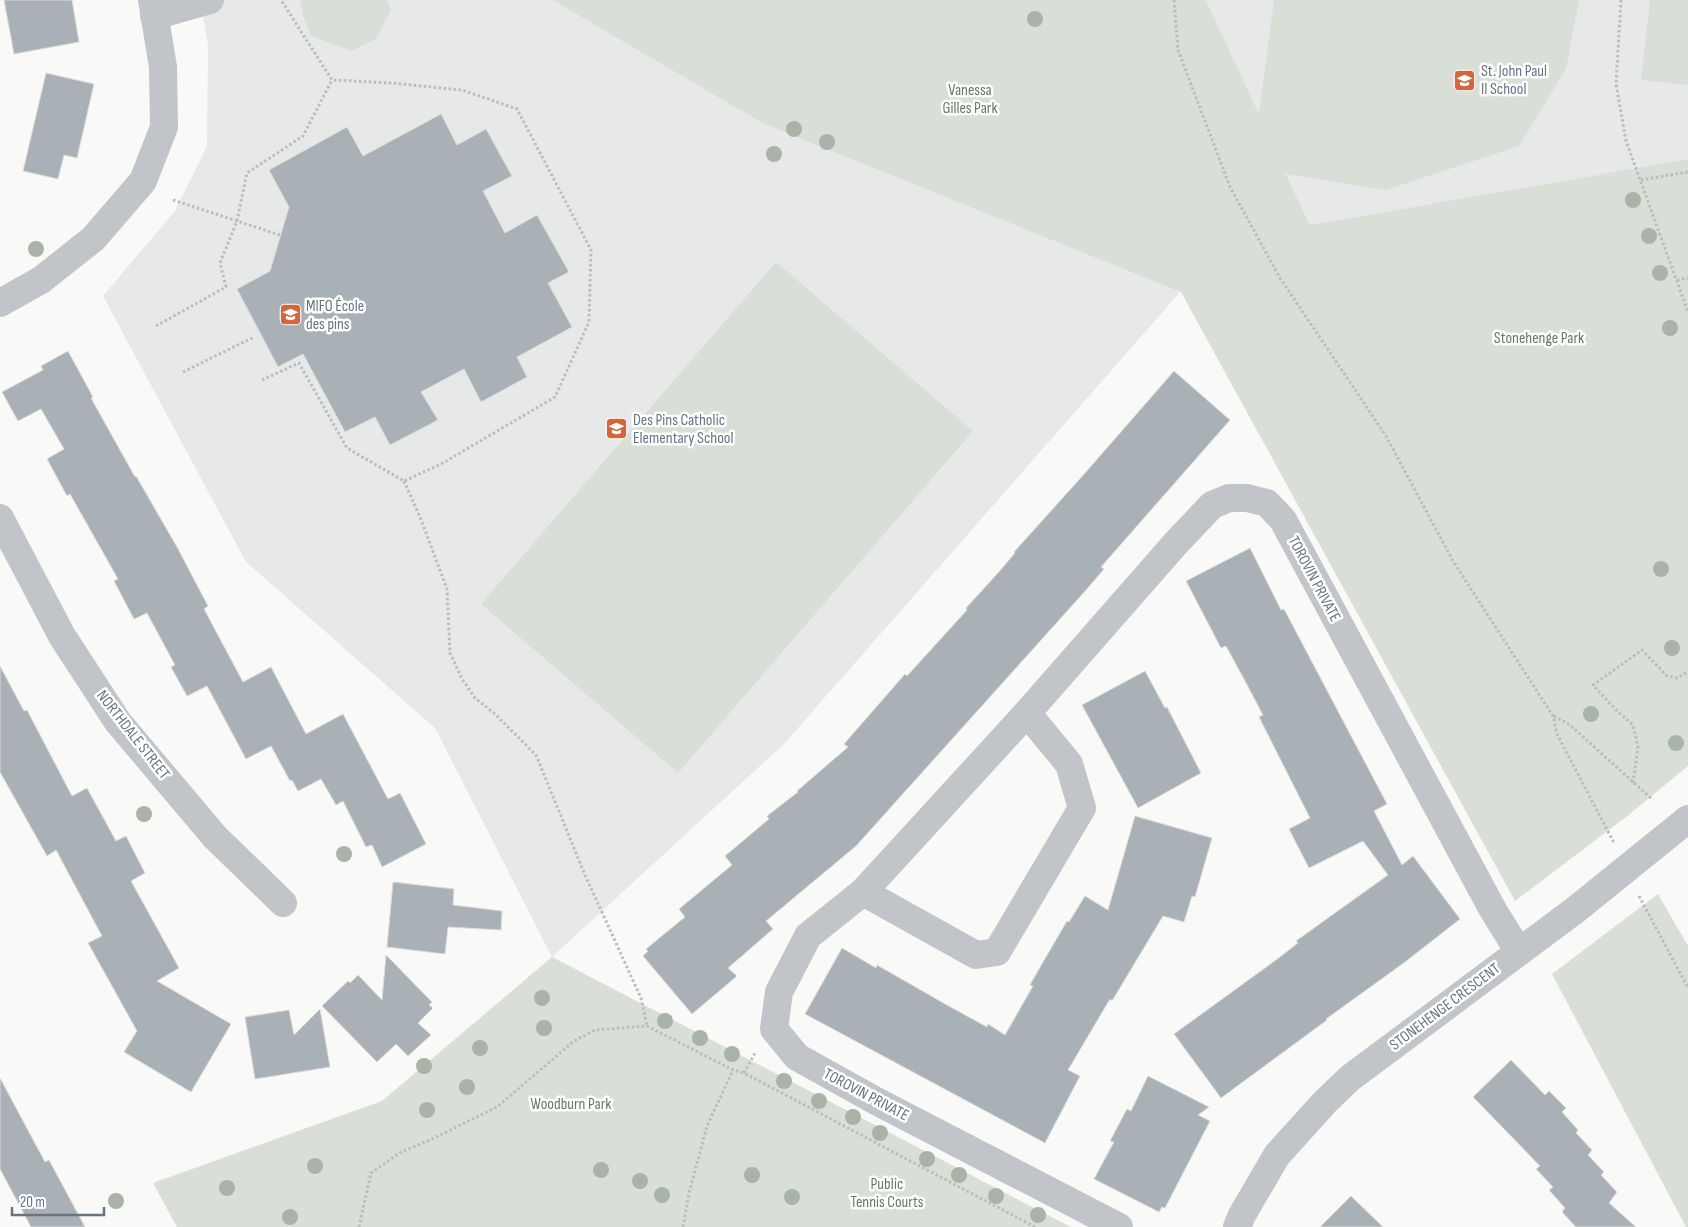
<svg xmlns="http://www.w3.org/2000/svg" width="1688" height="1227" font-family="'Sofia Sans Condensed',sans-serif">
	<style>
		.built { fill: #e7e9e8 }
		.green { fill: #d9ded7 }
		.building { fill: #a9b0b6; stroke: #dbdcda }
		.lines { fill: none; stroke-linecap: round; stroke-linejoin: round }
		.path { stroke: #babdc0; stroke-width: 3; stroke-dasharray: 2.5 2.5; stroke-linecap: butt }
		.minor { stroke: #c1c5c9; stroke-width: 28 }
		.tree { fill: #a9b3a7 }
		.labels { text-anchor: middle; dominant-baseline: central; stroke-width: 5; stroke-linejoin: round; paint-order: stroke }
		.poi-label { font-size: 16px; fill: #667480; stroke: #fff; text-anchor: start }
		.park-label { font-size: 16px; fill: #687965; stroke: #fff }
		.street-label { font-size: 16px; fill: #667480; stroke: #fff }
	</style>
	<rect width="100%" height="100%" fill="#f9faf8"/>
	<g class="built">
		<polygon points="200,0 552,0 762,123 1181,291 784,744 552,957 435,728 246,562 103,296 175,211 207,146 208,45"/>
		<polygon points="1206,0 1688,0 1688,159 1310,225"/>
	</g>
	<g class="green">
		<polygon points="300,0 387,0 391,10 376,39 352,51 311,36 303,15"/>
		<polygon points="552,0 1206,0 1259,114 1274,0 1579,0 1566,69 1519,146 1386,190 1286,174 1310,225 1688,159 1688,766 1626,817 1515,901 1181,292 762,123"/>
		<polygon points="1650,0 1688,0 1688,85 1641,80"/>
		<polygon points="776,262 973,431 678,773 481,604"/>
		<polygon points="1658,894 1688,946 1688,1227 1686,1227 1552,974"/>
		<polygon points="552,957 1071,1227 177,1227 153,1183 382,1101"/>
	</g>
	<g class="building">
		<polygon points="4,0 72,0 79,42 14,54"/>
		<polygon points="46,73 94,84 77,158 64,155 58,179 23,171"/>
		<polygon points="441,114 457,145 486,129 512,176 483,191 505,233 537,215 569,272 548,283 572,327 517,357 527,377 481,402 464,369 421,392 438,420 390,445 375,417 345,432 303,354 278,367 237,289 270,271 289,207 269,170 347,127 363,156"/>
		<polygon points="68,351 93,397 91,398 135,477 136,476 177,547 208,606 204,609 243,682 271,667 306,734 343,714 388,799 400,793 426,844 382,867 372,845 366,847 343,801 336,805 321,779 298,791 292,780 290,781 271,746 246,759 207,686 187,696 171,667 175,665 147,613 134,619 114,581 118,579 70,494 67,496 47,459 64,449 41,409 18,421 2,392 43,370 41,366"/>
		<polygon points="1174,371 1230,420 1101,567 1104,569 1086,590 856,846 766,921 773,929 728,968 737,976 692,1014 643,956 648,951 646,949 685,917 679,909 732,865 725,856 769,819 767,816 798,792 797,791 848,747 844,744 905,674 907,676 967,610 966,608 998,573 1015,553 1014,552 1086,472"/>
		<polygon points="1250,548 1281,610 1284,609 1387,804 1374,811 1402,865 1413,856 1460,919 1405,962 1326,1019 1327,1020 1221,1098 1174,1034 1276,960 1298,943 1296,941 1388,875 1363,841 1309,868 1289,829 1310,818 1259,717 1263,715 1244,679 1226,646 1221,648 1186,581"/>
		<polygon points="0,666 24,711 27,710 72,796 87,788 116,841 126,836 145,873 131,881 179,968 157,981 231,1024 191,1092 124,1052 137,1031 88,943 102,936 56,850 47,856 0,772"/>
		<polygon points="1145,671 1165,708 1167,707 1201,773 1138,808 1082,705"/>
		<polygon points="1135,816 1212,838 1195,897 1192,896 1184,922 1163,916 1112,1001 1110,999 1068,1070 1080,1076 1045,1143 805,1014 842,948 876,968 877,965 945,1004 987,1027 988,1024 1005,1035 1033,986 1030,985 1039,969 1067,921 1069,922 1085,896 1108,910"/>
		<polygon points="393,882 454,889 453,905 502,911 501,930 448,927 445,954 387,947"/>
		<polygon points="386,955 432,1002 429,1005 433,1008 418,1023 431,1035 408,1056 396,1044 377,1062 322,1006 348,981 350,983 358,975 382,1000"/>
		<polygon points="320,1009 330,1067 255,1079 245,1017 289,1010 294,1035"/>
		<polygon points="1511,1060 1545,1095 1549,1091 1566,1108 1562,1112 1578,1130 1576,1133 1592,1150 1588,1155 1604,1172 1601,1175 1617,1192 1609,1203 1636,1227 1576,1227 1562,1212 1565,1208 1549,1190 1553,1187 1536,1169 1540,1166 1473,1097"/>
		<polygon points="1148,1076 1209,1107 1198,1115 1210,1121 1165,1208 1162,1207 1159,1212 1094,1179 1114,1142 1110,1141 1127,1109 1131,1111"/>
		<polygon points="0,1078 45,1162 49,1160 85,1227 31,1227 0,1169"/>
		<polygon points="1351,1196 1383,1227 1320,1227"/>
	</g>
	<g class="lines">
		<g class="path">
			<polyline points="1174,0 1178,50 1230,187 1280,278 1386,436 1453,561 1553,716 1557,734 1614,843"/>
			<polyline points="1621,0 1616,84 1626,141 1688,312"/>
			<polyline points="1641,180 1688,172"/>
			<polyline points="173,200 280,235"/>
			<polyline points="1677,280 1688,278"/>
			<polyline points="156,326 226,287 220,263 237,221 247,173 303,136 332,80 281,0"/>
			<polyline points="183,372 254,337"/>
			<polyline points="262,380 299,363 347,448 404,481 443,463 555,397 589,322 591,250 517,109 462,90 390,83 332,80"/>
			<polyline points="404,481 420,517 447,589 450,653 462,679 475,698 495,714 536,755 585,875 641,998 647,1026"/>
			<polyline points="1554,716 1570,725 1653,800"/>
			<polyline points="1633,783 1638,747 1633,725 1614,708 1593,685 1642,650 1667,676 1677,678 1688,672"/>
			<polyline points="1639,896 1688,988"/>
			<polyline points="744,1073 754,1055 755,1051"/>
			<polyline points="359,1227 371,1173 401,1152 430,1140 497,1107 574,1041 595,1030 647,1026 733,1070 744,1073 1035,1227"/>
			<polyline points="683,1227 689,1193 707,1126 733,1070"/>
		</g>
		<g class="minor">
			<polyline points="154,16 210,0"/>
			<polyline points="0,303 41,280 93,239 143,181 164,127 163,67 152,0"/>
			<polyline points="0,518 62,636 118,722 215,837 283,903"/>
			<polyline points="863,892 976,955 997,952 1082,808 1069,764 1027,713"/>
			<polyline points="1119,1227 876,1101 797,1057 774,1029 779,992 808,936 863,892 1027,713 1176,543 1212,505 1229,498 1247,498 1267,503 1283,520 1493,910 1519,952"/>
			<polyline points="1237,1227 1242,1215 1277,1155 1325,1102 1350,1078 1574,911 1688,819"/>
		</g>
	</g>
	<g class="tree">
		<circle cx="1035" cy="19" r="8"/>
		<circle cx="794" cy="129" r="8"/>
		<circle cx="827" cy="142" r="8"/>
		<circle cx="774" cy="154" r="8"/>
		<circle cx="1633" cy="200" r="8"/>
		<circle cx="1649" cy="236" r="8"/>
		<circle cx="36" cy="249" r="8"/>
		<circle cx="1660" cy="273" r="8"/>
		<circle cx="1670" cy="328" r="8"/>
		<circle cx="1661" cy="569" r="8"/>
		<circle cx="1672" cy="648" r="8"/>
		<circle cx="1591" cy="714" r="8"/>
		<circle cx="1676" cy="743" r="8"/>
		<circle cx="144" cy="814" r="8"/>
		<circle cx="344" cy="854" r="8"/>
		<circle cx="542" cy="998" r="8"/>
		<circle cx="665" cy="1021" r="8"/>
		<circle cx="544" cy="1028" r="8"/>
		<circle cx="700" cy="1038" r="8"/>
		<circle cx="480" cy="1048" r="8"/>
		<circle cx="732" cy="1054" r="8"/>
		<circle cx="424" cy="1066" r="8"/>
		<circle cx="784" cy="1081" r="8"/>
		<circle cx="467" cy="1087" r="8"/>
		<circle cx="819" cy="1101" r="8"/>
		<circle cx="427" cy="1110" r="8"/>
		<circle cx="853" cy="1117" r="8"/>
		<circle cx="880" cy="1133" r="8"/>
		<circle cx="927" cy="1159" r="8"/>
		<circle cx="315" cy="1166" r="8"/>
		<circle cx="601" cy="1170" r="8"/>
		<circle cx="752" cy="1175" r="8"/>
		<circle cx="959" cy="1175" r="8"/>
		<circle cx="640" cy="1181" r="8"/>
		<circle cx="227" cy="1188" r="8"/>
		<circle cx="662" cy="1195" r="8"/>
		<circle cx="996" cy="1196" r="8"/>
		<circle cx="792" cy="1197" r="8"/>
		<circle cx="116" cy="1201" r="8"/>
		<circle cx="1038" cy="1215" r="8"/>
		<circle cx="290" cy="1217" r="8"/>
	</g>
	<defs>
		<symbol id="school-square" viewBox="-11 -11 22 22"><rect x="-9" y="-9" width="18" height="18" rx="4" fill="#d7653a" stroke="#fff"/><path d="M0-5L7-2L0 1L-7-2ZM-4 1L0 2.5L4 1V4Q0 6-4 4Z" fill="#fff"/></symbol>
	</defs>
	<g fill-rule="evenodd">
		<use href="#school-square" x="1452" y="68" width="25" height="25"/>
		<use href="#school-square" x="278" y="302" width="25" height="25"/>
		<use href="#school-square" x="604" y="416" width="25" height="25"/>
	</g>
	<g class="labels">
		<g class="poi-label">
			<text x="1481" y="71">St. John Paul<tspan x="1481" dy="18">II School</tspan></text>
			<text x="306" y="306">MIFO École<tspan x="306" dy="18">des pins</tspan></text>
			<text x="633" y="420">Des Pins Catholic<tspan x="633" dy="18">Elementary School</tspan></text>
		</g>
		<g class="park-label">
			<text x="970" y="90">Vanessa<tspan x="970" dy="18">Gilles Park</tspan></text>
			<text x="1539" y="338">Stonehenge Park</text>
			<text x="571" y="1104">Woodburn Park</text>
			<text x="887" y="1184">Public<tspan x="887" dy="18">Tennis Courts</tspan></text>
		</g>
		<g class="street-label">
			<text transform="translate(1314 579) rotate(62)">TOROVIN PRIVATE</text>
			<text transform="translate(133 735) rotate(52)">NORTHDALE STREET</text>
			<text transform="translate(1445 1007) rotate(-37)">STONEHENGE CRESCENT</text>
			<text transform="translate(866 1095) rotate(28)">TOROVIN PRIVATE</text>
		</g>
	</g>
	<path d="M12 1207v8h92v-8" fill="none" stroke="#667480" stroke-width="2.5"/>
	<text x="20" y="1207" font-size="15" fill="#667480" stroke="#ffffff" stroke-width="4" paint-order="stroke">20 m</text>
</svg>
